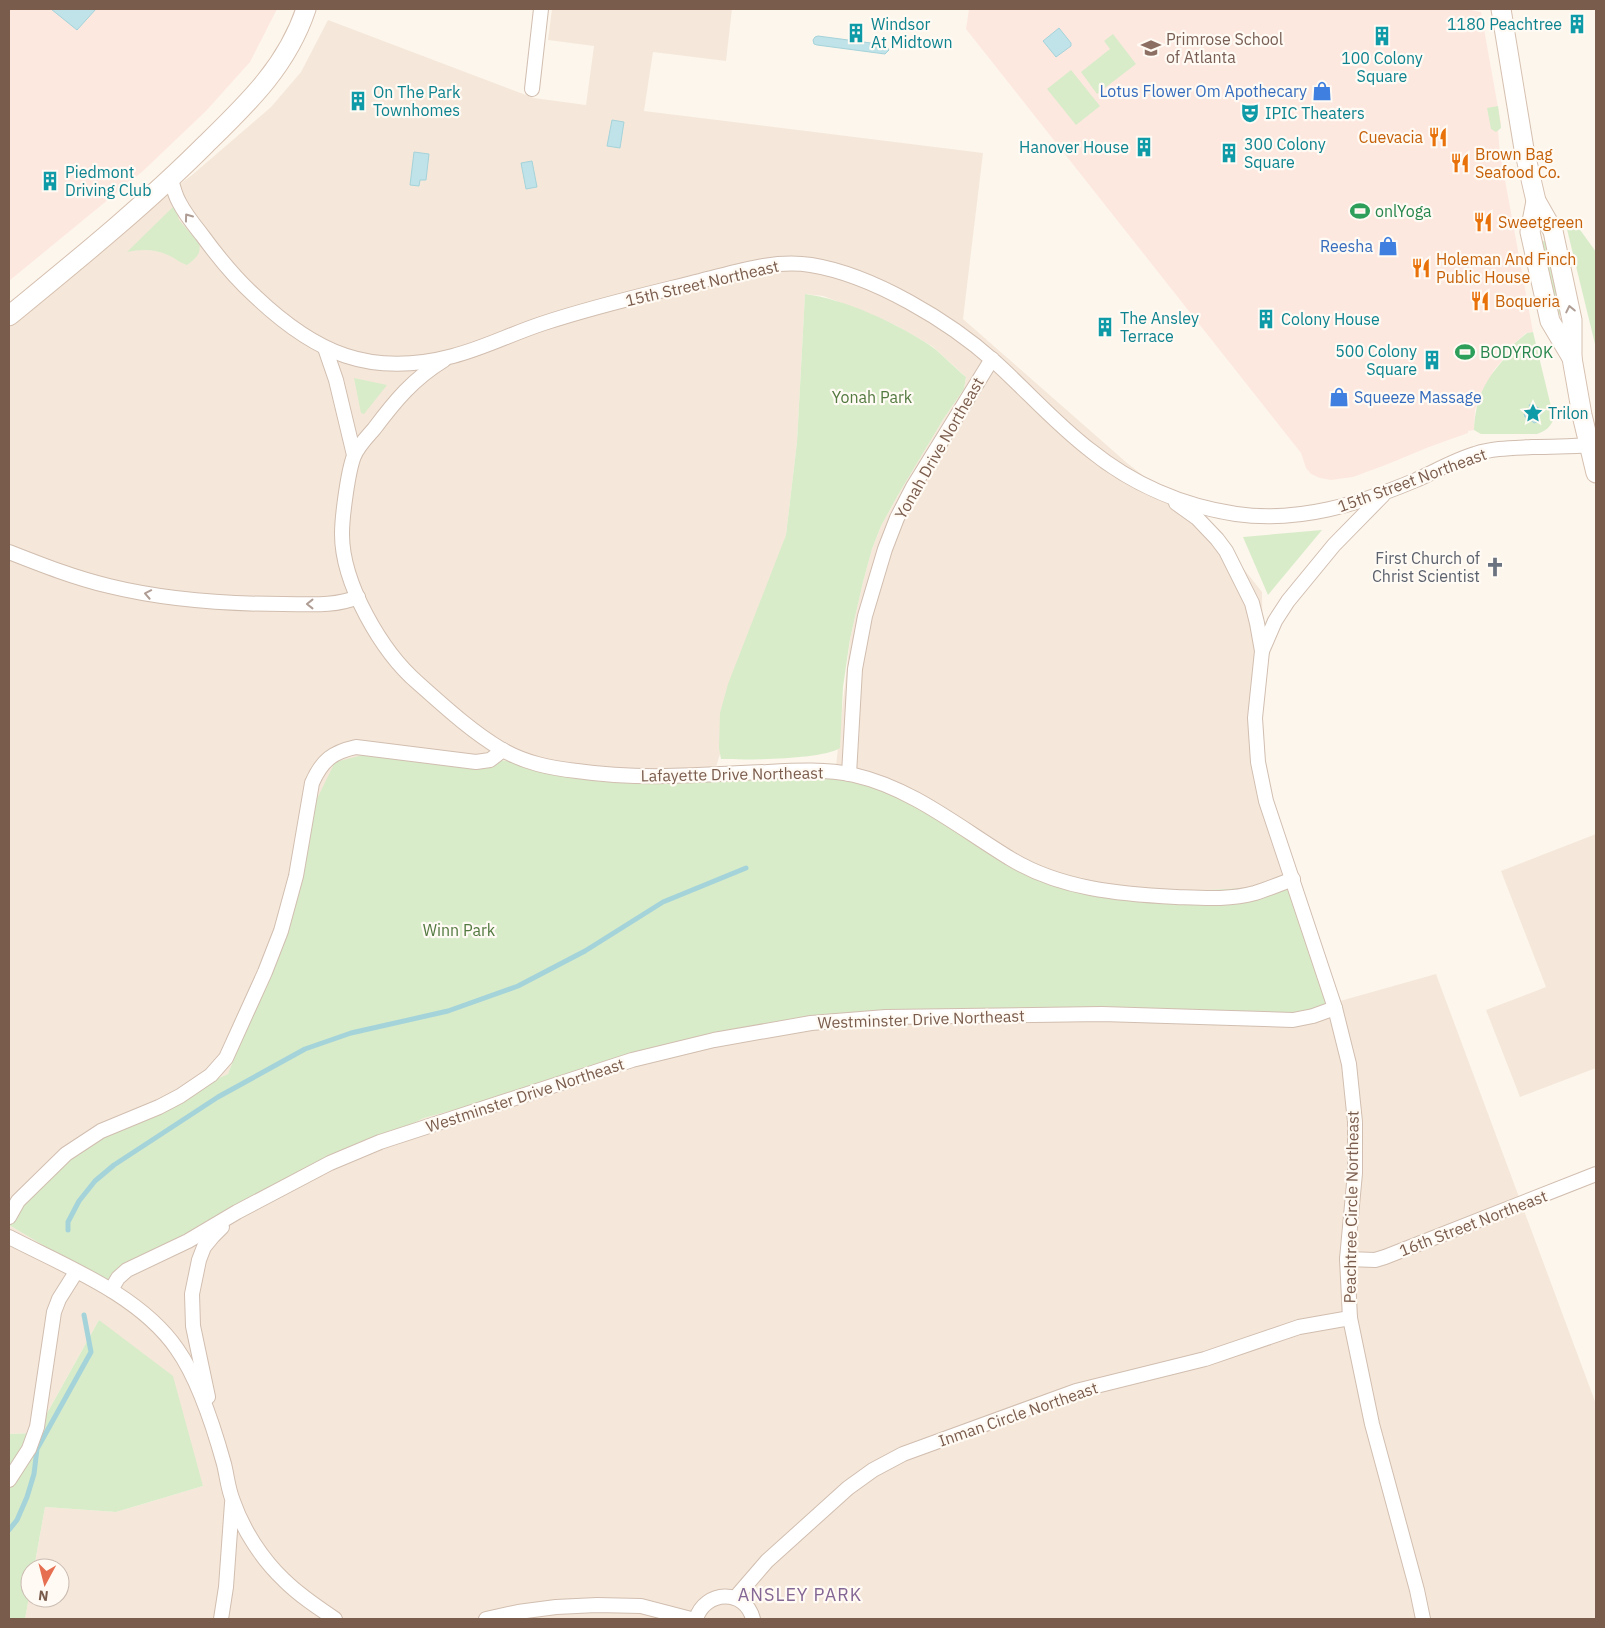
<svg xmlns="http://www.w3.org/2000/svg" width="1605" height="1628" font-family="'IBM Plex Sans',sans-serif">
	<style>
		.residential { fill: #f5e8da }
		.commercial { fill: #fde8e0 }
		.green { fill: #d8ecc9 }
		.water { fill: #bfe3e8; stroke: #a5d3da }
		.lines { fill: none; stroke-linecap: round; stroke-linejoin: round }
		.stream { stroke: #a5d3da; stroke-width: 5 }
		.street-casing { stroke: #d1beb0; stroke-width: 16 }
		.secondary-casing { stroke: #d6c0b0; stroke-width: 21 }
		.street { stroke: #fff; stroke-width: 14 }
		.secondary { stroke: #fff; stroke-width: 19 }
		.oneway { stroke: #af9d94 }
		.labels { text-anchor: middle; dominant-baseline: central; stroke-width: 4.5; stroke-linejoin: round; paint-order: stroke }
		.culture-label { font-size: 16px; fill: #0d838f; stroke: #fffaf3; text-anchor: start }
		.education-label { font-size: 16px; fill: #785e54; stroke: #fffaf3; text-anchor: start }
		.shop-label { font-size: 16px; fill: #366cbe; stroke: #fffaf3; text-anchor: end }
		.food-label { font-size: 16px; fill: #c56008; stroke: #fffaf3; text-anchor: start }
		.leisure-label { font-size: 16px; fill: #27864d; stroke: #fffaf3; text-anchor: start }
		.street-label { font-size: 16px; fill: #7a5c4d; stroke: #fffaf3 }
		.park-label { font-size: 16px; fill: #537a41; stroke: #fffaf3 }
		.worship-label { font-size: 16px; fill: #5b616d; stroke: #fffaf3; text-anchor: end }
		.neighbourhood-label { font-size: 18px; letter-spacing: 1px; fill: #846695; stroke: #fffaf3 }
	</style>
	<rect width="100%" height="100%" fill="#fdf6ec"/>
	<g class="residential">
		<polygon points="552,9 732,9 726,61 653,52 644,111 983,153 963,319 1127,463 1213,530 1262,592 1263,680 1260,768 1302,885 1190,891 1078,883 947,824 835,775 850,639 863,582 872,549 881,526 898,495 944,418 964,389 966,377 932,346 897,326 860,310 823,296 805,294 797,442 786,535 714,774 628,773 387,749 283,932 228,1074 170,1099 9,1218 9,313 192,175 271,107 301,72 328,20 534,98 586,105 594,46 548,40"/>
		<polygon points="1596,834 1596,1068 1520,1097 1486,1010 1546,987 1501,871"/>
		<polygon points="1436,974 1596,1404 1596,1619 25,1619 30,1592 30,1598 60,1598 60,1568 34,1568 45,1507 116,1512 203,1486 99,1320 32,1440 35,1433 9,1434 9,1225 110,1285 251,1203 424,1118 649,1057 837,1017 1333,1003"/>
	</g>
	<g class="commercial">
		<polygon points="9,9 277,9 250,62 206,111 143,171 9,281"/>
		<polygon points="969,9 1466,9 1481,12 1501,124 1498,131 1500,153 1533,332 1526,333 1509,348 1511,350 1494,370 1475,410 1474,430 1468,431 1468,433 1429,447 1388,464 1353,477 1331,480 1320,478 1311,474 1306,468 1301,453 966,29"/>
	</g>
	<g class="green">
		<polygon points="1113,34 1136,64 1097,94 1081,72 1110,49 1104,41"/>
		<polygon points="1071,70 1100,106 1076,125 1047,89"/>
		<polygon points="1498,106 1501,128 1496,132 1491,129 1487,108"/>
		<path d="M175 205 179 220 199 243C202 254 195 259 187 265 180 263 175 258 168 255 155 249 141 249 127 252Z"/>
		<polygon points="1573,220 1596,252 1596,348 1565,221"/>
		<polygon points="1547,240 1562,316 1558,314 1551,288 1541,242"/>
		<path d="M805 294C845 299 898 324 931 346 943 355 954 367 966 377L964 389 944 418 898 495 881 526 872 549 863 582 850 639 843 687 840 748C821 760 746 760 721 759L719 748 720 713 728 684 786 535 797 442Z"/>
		<path d="M1533 332 1554 419C1550 427 1546 431 1537 434H1481L1474 430C1476 393 1487 378 1511 351L1509 348 1527 333Z"/>
		<polygon points="354,378 387,385 364,414 361,413"/>
		<polygon points="1322,530 1268,595 1243,537"/>
		<polygon points="387,749 628,773 854,775 947,824 1078,883 1190,891 1302,885 1333,1003 1293,1015 837,1017 649,1057 424,1118 251,1203 110,1285 9,1225 9,1218 71,1144 228,1074 283,932 309,815 335,762"/>
		<polygon points="99,1320 173,1376 203,1486 116,1512 45,1507 34,1568 30,1568 30,1592 25,1619 9,1619 9,1434 36,1433"/>
	</g>
	<g class="water">
		<polygon points="51,9 96,9 77,30"/>
		<polygon points="1059,28 1071,43 1071,46 1056,57 1043,41"/>
		<polygon points="818,36 886,45 889,50 885,54 817,45 814,44 813,40 815,37"/>
		<polygon points="612,120 624,122 620,148 607,146"/>
		<polygon points="414,152 429,154 426,180 420,180 419,186 410,185"/>
		<polygon points="532,161 537,187 526,189 521,163"/>
		<polygon points="1533,404 1541,410 1542,413 1536,419 1537,422 1534,423 1527,417 1525,417 1524,414 1526,413 1530,407 1529,405"/>
	</g>
	<g class="lines">
		<g class="stream">
			<polyline points="68,1230 68,1222 79,1201 95,1181 114,1165 218,1097 305,1049 351,1033 448,1011 518,986 585,951 663,902 746,868"/>
			<polyline points="9,1530 17,1520 27,1497 34,1474 37,1449 91,1352 84,1315"/>
		</g>
		<defs>
			<g id="street">
				<polyline points="532,89 541,9"/>
				<path d="M171 179C173 187 175 195 179 202 185 214 194 225 202 235 218 257 235 278 255 296 315 353 370 378 453 356 484 348 513 333 544 323 595 306 648 294 700 281 736 272 774 259 811 265 873 275 949 321 995 362 1027 391 1056 424 1090 450 1132 484 1183 506 1236 514 1299 523 1359 504 1416 480 1436 471 1455 460 1475 454 1493 448 1513 448 1532 447 1553 447 1575 446 1596 445"/>
				<polyline points="325,348 336,380 354,455"/>
				<path d="M444 360C413 379 395 401 374 429 367 437 358 446 354 456 348 471 342 517 342 534 342 584 382 652 418 683 445 707 471 731 501 749 525 763 550 768 577 771 632 779 686 776 742 773 779 772 818 767 854 775 912 788 960 828 1011 859 1061 889 1119 894 1176 897 1203 898 1230 900 1255 893 1268 889 1280 884 1293 879"/>
				<polyline points="1176,503 1197,518 1217,539 1226,551 1252,603 1257,623 1262,651 1255,718 1258,762 1266,801 1335,1008 1349,1064 1355,1122 1355,1173 1347,1259 1350,1318 1372,1424 1417,1590 1423,1619"/>
				<path d="M9 552C42 565 75 578 109 586 166 600 224 604 283 604 308 604 334 607 358 597"/>
				<polyline points="1262,651 1275,621 1288,601 1334,545 1383,495"/>
				<polyline points="849,774 855,669 865,616 885,549 897,518 913,487 992,359"/>
				<path d="M9 1217 18 1201 66 1154 101 1131 159 1107 180 1096 211 1075 226 1058 265 972 281 931 296 876 312 783C322 760 333 752 356 747L476 762 490 760 503 750"/>
				<path d="M9 1237C65 1266 140 1295 177 1349 199 1380 214 1428 224 1464 227 1476 228 1489 233 1501 243 1530 262 1559 284 1580 299 1595 317 1607 335 1619"/>
				<polyline points="1347,1259 1375,1260 1385,1257 1596,1174"/>
				<polyline points="111,1290 118,1278 127,1270 188,1241 237,1212 330,1163 380,1142 632,1060 714,1040 811,1023 886,1017 1102,1014 1293,1020 1313,1016 1335,1008"/>
				<polyline points="208,1397 193,1326 192,1294 199,1260 204,1247 213,1236 222,1227"/>
				<polyline points="9,1480 29,1449 37,1427 54,1312 59,1299 76,1272"/>
				<polyline points="735,1598 767,1561 848,1488 873,1470 903,1454 1076,1391 1205,1359 1299,1327 1350,1318"/>
				<polyline points="221,1619 226,1587 232,1503"/>
				<polyline points="486,1619 518,1612 556,1607 597,1605 641,1606 691,1619"/>
				<path d="M696 1619C705 1590 745 1588 753 1619"/>
			</g>
			<g id="secondary">
				<polyline points="1501,9 1524,149 1536,201 1553,231 1572,320 1572,358 1582,415 1596,473"/>
				<polyline points="1536,201 1530,232 1550,321 1572,358"/>
				<path d="M9 316C76 261 144 206 206 144 248 103 287 66 306 9"/>
			</g>
		</defs>
		<use href="#street" class="street-casing"/>
		<use href="#secondary" class="secondary-casing"/>
		<use href="#street" class="street"/>
		<use href="#secondary" class="secondary"/>
	</g>
	<defs><path id="oneway-chevron" d="M-2-3.5L2.5 0L-2 3.5" fill="none" stroke-width="1.6" stroke-linecap="round" stroke-linejoin="round" transform="scale(1.25)"/></defs>
	<g class="oneway">
		<use href="#oneway-chevron" transform="translate(188 217) rotate(-126)"/>
		<use href="#oneway-chevron" transform="translate(1570 309) rotate(-102)"/>
		<use href="#oneway-chevron" transform="translate(148 594) rotate(-169)"/>
		<use href="#oneway-chevron" transform="translate(310 604) rotate(180)"/>
	</g>
	<defs>
		<symbol id="building-bare" viewBox="-9 -9 18 18"><path d="M-4-6H4V6H1V3H-1V6H-4ZM-2.5-4.3h1.7v1.8h-1.7ZM.8-4.3h1.7v1.8H.8ZM-2.5-1h1.7V.8h-1.7ZM.8-1h1.7V.8H.8Z" fill="#0f9aa8" stroke="#fffaf3" stroke-width="2.5" paint-order="stroke"/></symbol>
		<symbol id="school-bare" viewBox="-9 -9 18 18"><path d="M0-5L7-2L0 1L-7-2ZM-4 1L0 2.5L4 1V4Q0 6-4 4Z" fill="#8d6e63" stroke="#fffaf3" stroke-width="2.5" paint-order="stroke"/></symbol>
		<symbol id="shop-bare" viewBox="-9 -9 18 18"><path d="M-5-2.5h2.3a2.7 3.5 0 0 1 5.4 0H5L5.5 6h-11ZM-1.5-2.5h3a1.5 2.3 0 0 0-3 0Z" fill="#3f7fe0" stroke="#fffaf3" stroke-width="2.5" paint-order="stroke"/></symbol>
		<symbol id="theatre-bare" viewBox="-9 -9 18 18"><path d="M-5-5.5Q0-4 5-5.5V0Q5 5 0 6Q-5 5-5 0ZM-3.3-2.5H-1v1.5H-3.3ZM1-2.5H3.3v1.5H1ZM-2.8 1Q0 5.5 2.8 1Z" fill="#0f9aa8" stroke="#fffaf3" stroke-width="2.5" paint-order="stroke"/></symbol>
		<symbol id="restaurant-bare" viewBox="-9 -9 18 18"><path d="M-5-6h1v4h1v-4h1v4h1v-4h1v5L-1.5 .5V6h-2V.5L-5-1ZM5-6V6H3V1.5H1.5Q1.5-4 5-6Z" fill="#e8710a" stroke="#fffaf3" stroke-width="2.5" paint-order="stroke"/></symbol>
		<symbol id="stadium-bare" viewBox="-9 -9 18 18"><path d="M0-5a6.5 5 0 1 0 0 10a6.5 5 0 1 0 0-10ZM-3.5-1.8h7v3.6h-7Z" fill="#2e9e5b" stroke="#fffaf3" stroke-width="2.5" paint-order="stroke"/></symbol>
		<symbol id="sight-bare" viewBox="-9 -9 18 18"><path d="M0-6L1.8-2.2L6-1.7L2.9 1.2L3.7 5.4L0 3.3L-3.7 5.4L-2.9 1.2L-6-1.7L-1.8-2.2Z" fill="#0f9aa8" stroke="#fffaf3" stroke-width="2.5" paint-order="stroke"/></symbol>
		<symbol id="church-bare" viewBox="-9 -9 18 18"><path d="M-1.2-6h2.4v3.5h3.3v2.4h-3.3V6h-2.4V-.1h-3.3v-2.4h3.3Z" fill="#6b7280" stroke="#fffaf3" stroke-width="2.5" paint-order="stroke"/></symbol>
	</defs>
	<g fill-rule="evenodd">
		<use href="#building-bare" x="1563" y="10" width="28" height="28"/>
		<use href="#building-bare" x="842" y="19" width="28" height="28"/>
		<use href="#building-bare" x="1368" y="22" width="28" height="28"/>
		<use href="#school-bare" x="1137" y="34" width="28" height="28"/>
		<use href="#shop-bare" x="1308" y="77" width="28" height="28"/>
		<use href="#building-bare" x="344" y="87" width="28" height="28"/>
		<use href="#theatre-bare" x="1236" y="99" width="28" height="28"/>
		<use href="#restaurant-bare" x="1424" y="123" width="28" height="28"/>
		<use href="#building-bare" x="1130" y="133" width="28" height="28"/>
		<use href="#building-bare" x="1215" y="139" width="28" height="28"/>
		<use href="#restaurant-bare" x="1446" y="149" width="28" height="28"/>
		<use href="#building-bare" x="36" y="167" width="28" height="28"/>
		<use href="#stadium-bare" x="1346" y="197" width="28" height="28"/>
		<use href="#restaurant-bare" x="1469" y="208" width="28" height="28"/>
		<use href="#shop-bare" x="1374" y="232" width="28" height="28"/>
		<use href="#restaurant-bare" x="1407" y="254" width="28" height="28"/>
		<use href="#restaurant-bare" x="1466" y="287" width="28" height="28"/>
		<use href="#building-bare" x="1252" y="305" width="28" height="28"/>
		<use href="#building-bare" x="1091" y="313" width="28" height="28"/>
		<use href="#stadium-bare" x="1451" y="338" width="28" height="28"/>
		<use href="#building-bare" x="1418" y="346" width="28" height="28"/>
		<use href="#shop-bare" x="1325" y="383" width="28" height="28"/>
		<use href="#sight-bare" x="1519" y="399" width="28" height="28"/>
		<use href="#church-bare" x="1481" y="553" width="28" height="28"/>
	</g>
	<g class="labels">
		<g class="culture-label">
			<text x="871" y="24">Windsor<tspan x="871" dy="18">At Midtown</tspan></text>
			<text x="1562" y="24" text-anchor="end">1180 Peachtree</text>
			<text x="1382" y="58" text-anchor="middle">100 Colony<tspan x="1382" dy="18">Square</tspan></text>
			<text x="373" y="92">On The Park<tspan x="373" dy="18">Townhomes</tspan></text>
			<text x="1265" y="113">IPIC Theaters</text>
			<text x="1244" y="144">300 Colony<tspan x="1244" dy="18">Square</tspan></text>
			<text x="1129" y="147" text-anchor="end">Hanover House</text>
			<text x="65" y="172">Piedmont<tspan x="65" dy="18">Driving Club</tspan></text>
			<text x="1120" y="318">The Ansley<tspan x="1120" dy="18">Terrace</tspan></text>
			<text x="1281" y="319">Colony House</text>
			<text x="1417" y="351" text-anchor="end">500 Colony<tspan x="1417" dy="18">Square</tspan></text>
			<text x="1548" y="413">Trilon</text>
		</g>
		<g class="education-label">
			<text x="1166" y="39">Primrose School<tspan x="1166" dy="18">of Atlanta</tspan></text>
		</g>
		<g class="shop-label">
			<text x="1307" y="91">Lotus Flower Om Apothecary</text>
			<text x="1373" y="246">Reesha</text>
			<text x="1354" y="397" text-anchor="start">Squeeze Massage</text>
		</g>
		<g class="food-label">
			<text x="1423" y="137" text-anchor="end">Cuevacia</text>
			<text x="1475" y="154">Brown Bag<tspan x="1475" dy="18">Seafood Co.</tspan></text>
			<text x="1498" y="222">Sweetgreen</text>
			<text x="1436" y="259">Holeman And Finch<tspan x="1436" dy="18">Public House</tspan></text>
			<text x="1495" y="301">Boqueria</text>
		</g>
		<g class="leisure-label">
			<text x="1375" y="211">onlYoga</text>
			<text x="1480" y="352">BODYROK</text>
		</g>
		<g class="street-label">
			<text transform="translate(702 283) rotate(-13)">15th Street Northeast</text>
			<text transform="translate(939 448) rotate(-60)">Yonah Drive Northeast</text>
			<text transform="translate(1412 480) rotate(-20)">15th Street Northeast</text>
			<text transform="translate(732 774) rotate(-1)">Lafayette Drive Northeast</text>
			<text transform="translate(921 1019) rotate(-2)">Westminster Drive Northeast</text>
			<text transform="translate(525 1095) rotate(-18)">Westminster Drive Northeast</text>
			<text transform="translate(1351 1207) rotate(-89)">Peachtree Circle Northeast</text>
			<text transform="translate(1473 1223) rotate(-21)">16th Street Northeast</text>
			<text transform="translate(1018 1414) rotate(-19)">Inman Circle Northeast</text>
		</g>
		<g class="park-label">
			<text x="872" y="397">Yonah Park</text>
			<text x="459" y="930">Winn Park</text>
		</g>
		<g class="worship-label">
			<text x="1480" y="558">First Church of<tspan x="1480" dy="18">Christ Scientist</tspan></text>
		</g>
		<g class="neighbourhood-label">
			<text x="800" y="1594">ANSLEY PARK</text>
		</g>
	</g>
	<rect width="1605" height="1628" fill="none" stroke="#7a5c4d" stroke-width="20"/>
	<g transform="translate(45 1583) rotate(187)"><circle r="24" fill="#fffaf3" stroke="#cabbb1"/>
	<path d="M0-4L9 19L0 12L-9 19Z" fill="#e76f51"/>
	<text y="-8" font-size="14" font-weight="bold" text-anchor="middle" fill="#7a5c4d">N</text>
	</g>
</svg>
